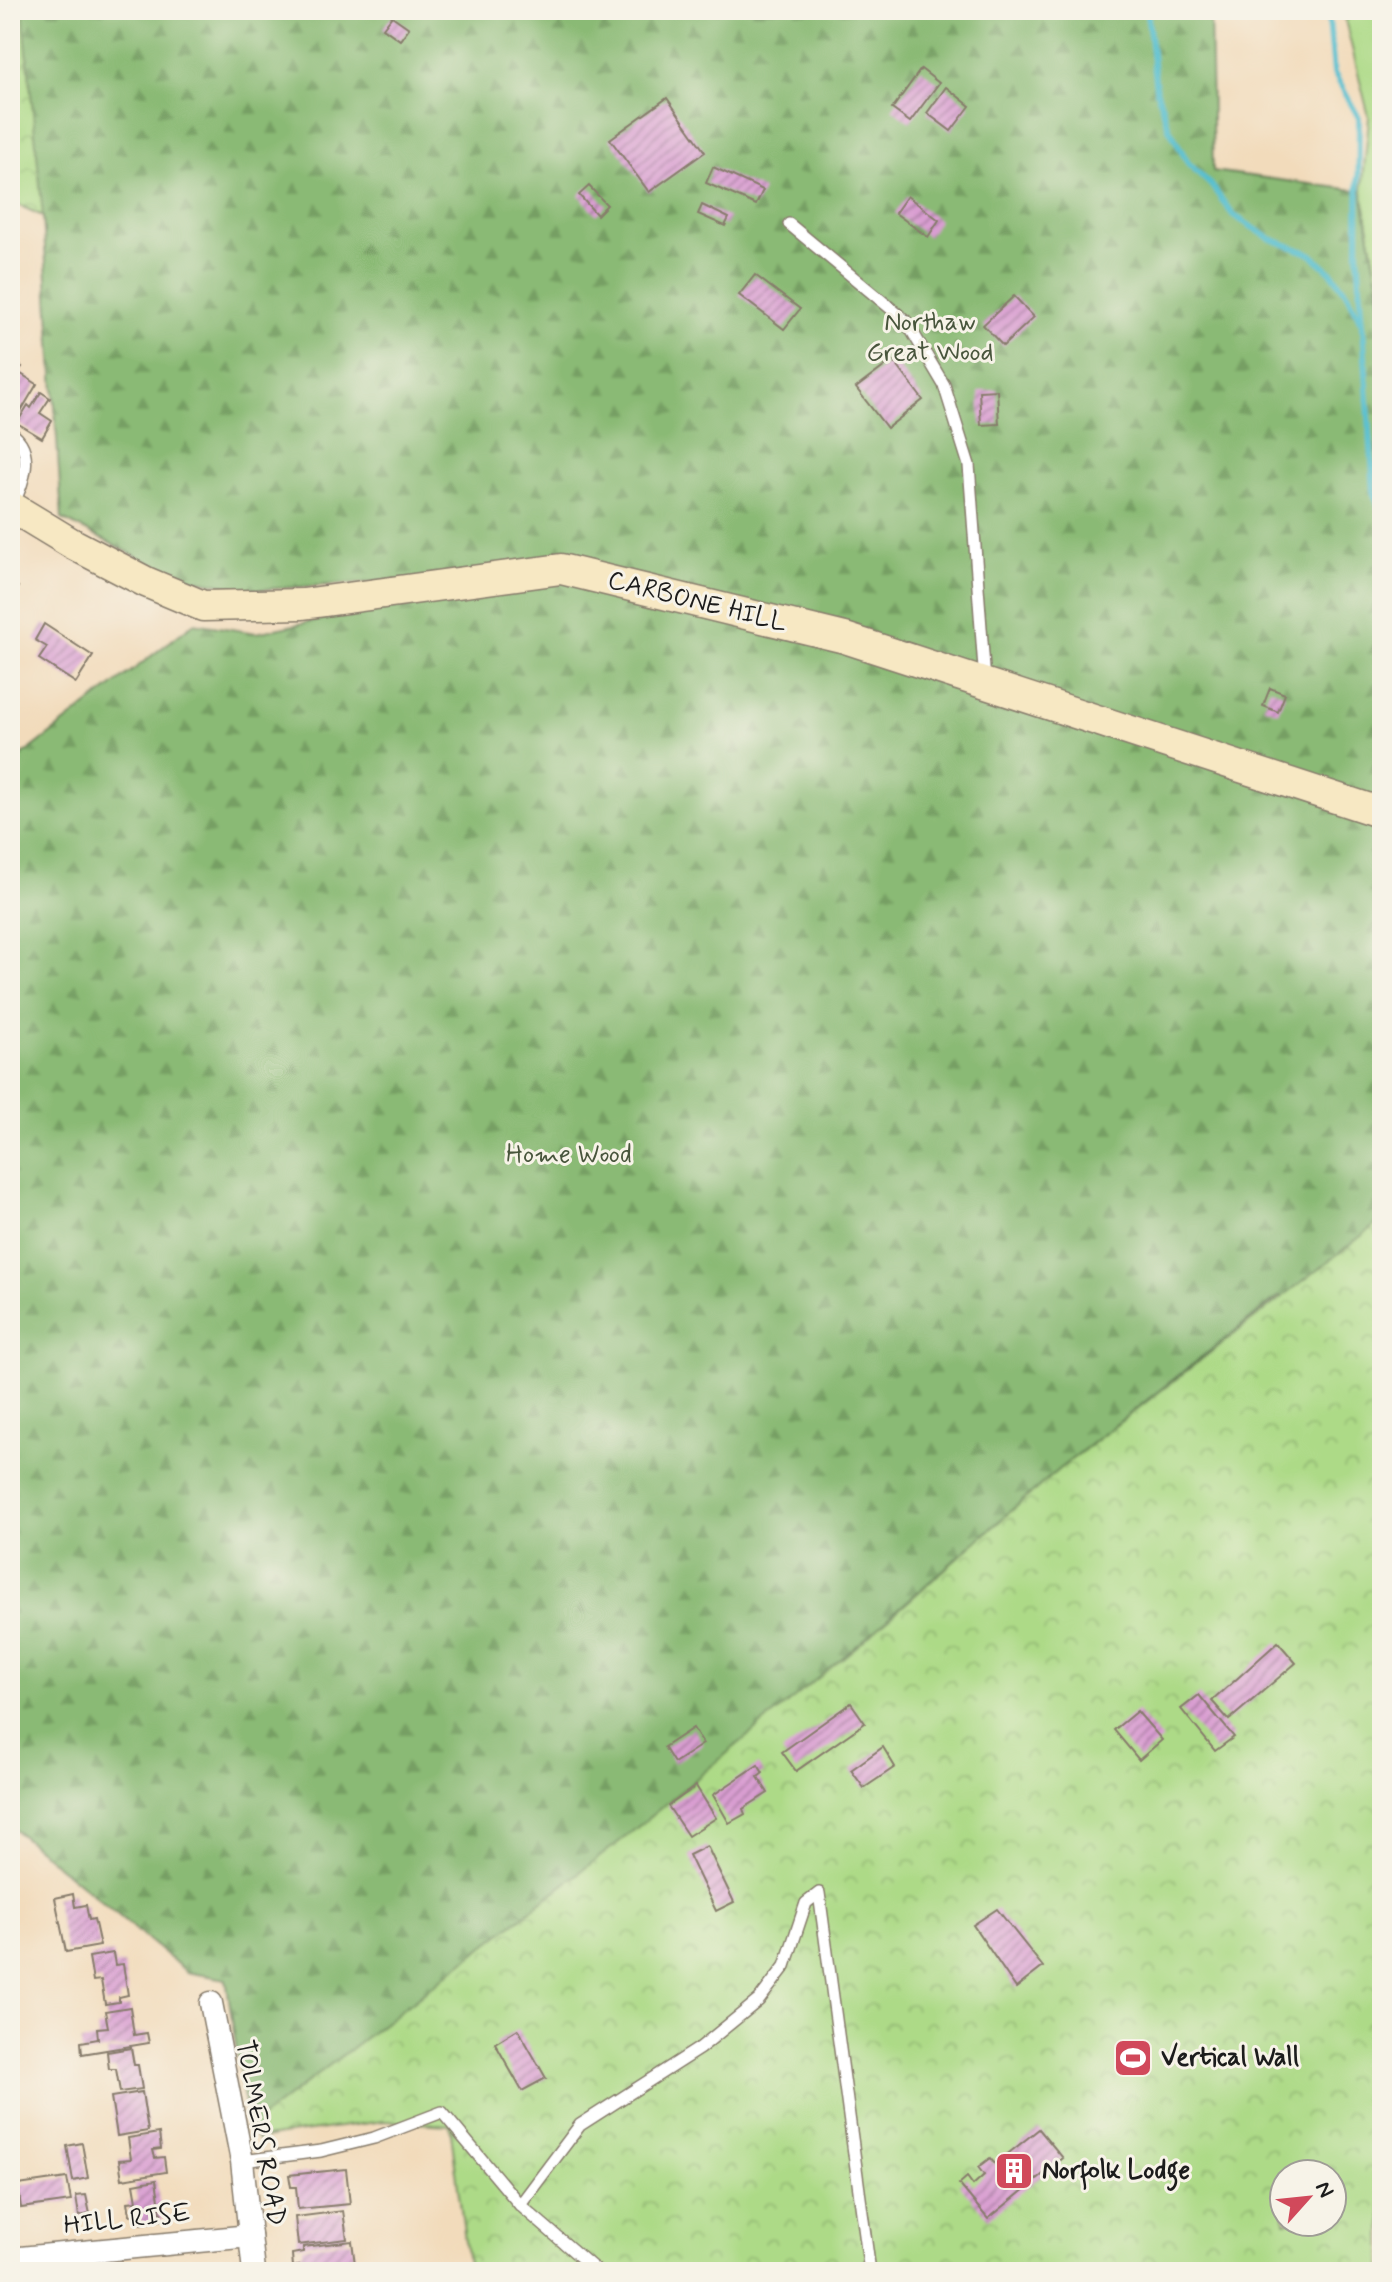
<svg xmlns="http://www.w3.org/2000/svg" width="1392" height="2282" font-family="Mynerve,sans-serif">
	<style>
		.grass { fill: #adda87; stroke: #647b52; stroke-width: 2 }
		.forest { fill: url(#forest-firs); stroke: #536b48; stroke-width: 2 }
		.park { fill: url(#park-crowns); stroke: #647b52; stroke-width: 2; fill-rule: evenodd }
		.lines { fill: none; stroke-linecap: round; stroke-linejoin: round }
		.stream { stroke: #52bdce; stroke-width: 6 }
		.building { fill: url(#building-hatch) }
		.lane-casing { stroke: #877c6c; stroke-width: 14 }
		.street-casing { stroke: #877c6c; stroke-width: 25 }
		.secondary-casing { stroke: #877c6c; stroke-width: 33 }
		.lane { stroke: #fff; stroke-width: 11 }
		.street { stroke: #fff; stroke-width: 22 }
		.secondary { stroke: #f7e8c3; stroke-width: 30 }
		.labels { text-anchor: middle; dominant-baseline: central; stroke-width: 6; stroke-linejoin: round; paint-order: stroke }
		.park-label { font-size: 26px; fill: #48553c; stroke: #f7f3e8 }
		.street-label { font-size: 26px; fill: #1c1c1c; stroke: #f7f3e8 }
		.poi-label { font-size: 26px; font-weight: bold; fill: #1c1c1c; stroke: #f7f3e8; text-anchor: start }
	</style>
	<defs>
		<pattern id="forest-firs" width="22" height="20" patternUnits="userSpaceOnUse" patternTransform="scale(2)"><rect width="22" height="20" fill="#8aba74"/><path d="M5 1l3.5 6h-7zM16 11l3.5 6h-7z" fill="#769f64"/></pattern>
		<pattern id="park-crowns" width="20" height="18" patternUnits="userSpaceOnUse" patternTransform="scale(2)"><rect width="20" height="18" fill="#adda87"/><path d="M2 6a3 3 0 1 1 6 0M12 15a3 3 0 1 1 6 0" fill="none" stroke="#94ba74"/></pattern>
		<pattern id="building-hatch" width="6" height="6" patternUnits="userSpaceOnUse" patternTransform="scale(2)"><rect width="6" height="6" fill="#d99ed1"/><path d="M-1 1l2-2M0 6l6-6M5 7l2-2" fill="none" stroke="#af80a9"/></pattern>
	</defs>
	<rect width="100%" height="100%" fill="#f7f3e8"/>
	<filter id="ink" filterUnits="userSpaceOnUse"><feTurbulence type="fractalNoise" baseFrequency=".0125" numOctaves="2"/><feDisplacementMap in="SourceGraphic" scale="16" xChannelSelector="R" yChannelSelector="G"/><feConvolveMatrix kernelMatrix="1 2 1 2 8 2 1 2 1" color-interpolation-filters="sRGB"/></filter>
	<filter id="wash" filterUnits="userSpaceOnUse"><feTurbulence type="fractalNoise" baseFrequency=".006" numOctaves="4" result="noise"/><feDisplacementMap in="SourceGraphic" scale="32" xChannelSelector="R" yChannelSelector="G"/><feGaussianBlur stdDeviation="1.8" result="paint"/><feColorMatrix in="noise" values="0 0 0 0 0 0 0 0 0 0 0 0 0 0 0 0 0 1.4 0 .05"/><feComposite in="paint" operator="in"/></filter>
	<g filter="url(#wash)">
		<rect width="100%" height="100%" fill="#f2dbbb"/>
		<polygon class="grass" points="1366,10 1382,10 1382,305 1362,191 1369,117 1345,20"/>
		<polygon class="forest" points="10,10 1210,10 1213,171 1362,191 1382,305 1382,1342 1280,1296 1058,1470 888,1618 1028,1837 863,1641 872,1633 821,1676 592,2080 328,2123 258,2140 247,2120 226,1979 187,1972 10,1826 10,765 194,623 256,633 552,571 252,590 176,576 62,519 43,216 10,201"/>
		<g class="park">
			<polygon points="10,10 23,10 43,216 10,201"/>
			<path d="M1382 1220V2272H469L450 2125 384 2121 258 2138 261 2118 628 1835 863 1641 1058 1470ZM1284 2174H1332V2222H1284Z"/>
		</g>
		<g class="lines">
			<g class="stream">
				<polyline points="1147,10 1156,89 1169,128 1188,163 1211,185 1233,215 1271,239 1311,254 1332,273 1349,296 1360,320"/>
				<polyline points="1328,10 1334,73 1359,118 1358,252 1374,491 1382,516"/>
			</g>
		</g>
		<g id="blocks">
			<g class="building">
				<polygon points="392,16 409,28 400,40 383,28"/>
				<polygon points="921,69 939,83 910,122 892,109"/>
				<polygon points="946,87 970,106 951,131 927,113"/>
				<polygon points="667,98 705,152 649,192 610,139"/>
				<polygon points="713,167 763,190 756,205 706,183"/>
				<polygon points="589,186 607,205 597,215 579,195"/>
				<polygon points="907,196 939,220 928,237 895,213"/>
				<polygon points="702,205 729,218 725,226 698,214"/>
				<polygon points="755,275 800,309 784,329 739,295"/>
				<polygon points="1014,296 1034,317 1003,346 983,325"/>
				<polygon points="10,359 22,367 18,372 37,384 15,421 10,418"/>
				<polygon points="893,360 923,400 887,428 856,388"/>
				<polygon points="997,390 999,424 981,425 979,391"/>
				<polygon points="41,392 50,398 40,413 52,421 42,438 17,423 28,405 31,408"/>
				<polygon points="10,580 18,587 10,598"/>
				<polygon points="44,624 93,656 76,683 39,659 47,647 35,640"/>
				<polygon points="1270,688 1285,694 1278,712 1263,706"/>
				<polygon points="1278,1642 1296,1663 1229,1720 1212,1701"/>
				<polygon points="1199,1695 1234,1737 1215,1751 1181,1709"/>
				<polygon points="851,1703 865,1723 796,1771 782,1752"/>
				<polygon points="1137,1711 1162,1740 1139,1760 1114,1730"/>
				<polygon points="693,1728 703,1744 674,1763 664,1747"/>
				<polygon points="883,1747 895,1767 864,1788 851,1770"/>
				<polygon points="758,1765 763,1773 758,1777 768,1793 743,1809 745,1814 729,1823 713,1795"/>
				<polygon points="696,1786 716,1818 688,1836 668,1806"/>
				<polygon points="707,1846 734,1902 716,1911 689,1855"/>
				<polygon points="73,1894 75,1907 86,1905 89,1920 94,1919 100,1946 66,1952 55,1898"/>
				<polygon points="997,1909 1043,1967 1016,1988 973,1925"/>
				<polygon points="113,1953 115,1965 123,1964 128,1995 119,1997 119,2002 105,2004 101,1980 93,1981 89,1957"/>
				<polygon points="130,2007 134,2035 147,2033 149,2043 82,2054 81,2042 98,2039 97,2028 108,2027 105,2011"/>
				<polygon points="518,2029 546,2078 522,2091 495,2043"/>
				<polygon points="131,2048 134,2065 138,2065 142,2089 120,2092 116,2069 109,2069 107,2052"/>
				<polygon points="142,2092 148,2131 117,2136 111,2097"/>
				<polygon points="1039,2129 1063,2158 988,2219 959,2184 967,2177 973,2185 984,2175 978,2167 990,2158 995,2164"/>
				<polygon points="159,2133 161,2149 153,2150 155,2158 164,2157 166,2172 122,2179 119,2160 131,2159 128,2138"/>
				<polygon points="82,2143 88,2178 73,2181 67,2146"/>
				<polygon points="346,2169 350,2204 298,2209 296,2187 291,2187 289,2175"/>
				<polygon points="67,2178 71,2201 21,2208 18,2185"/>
				<polygon points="156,2180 162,2220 141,2224 139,2214 130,2215 128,2202 137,2201 134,2184"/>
				<polygon points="86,2195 90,2214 79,2216 76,2196"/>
				<polygon points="343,2211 347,2239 298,2245 295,2217"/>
				<polygon points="352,2241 356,2272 300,2272 299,2266 293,2267 292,2254 303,2252 303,2247"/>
				<polygon points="169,2265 170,2272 134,2272 134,2269"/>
			</g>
		</g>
	</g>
	<g filter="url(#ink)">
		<use href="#blocks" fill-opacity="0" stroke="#877c6c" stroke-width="2"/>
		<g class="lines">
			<defs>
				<g id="lane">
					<polyline points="789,224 906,321 944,385 969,465 985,682"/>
					<path d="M10 432C37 450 23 484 12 507"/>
					<polyline points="242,2161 321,2151 374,2138 442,2112 520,2205"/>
					<polyline points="598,2272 520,2205 580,2125 700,2048 759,2000 785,1966 806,1903 819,1893 870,2272"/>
				</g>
				<g id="street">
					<polyline points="211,2003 242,2161 254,2272"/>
					<polyline points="10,2259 250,2236"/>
				</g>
				<polyline id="secondary" points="10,506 71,543 146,582 203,606 303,604 561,569 845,638 1382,813"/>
			</defs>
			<use href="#lane" class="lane-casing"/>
			<use href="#street" class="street-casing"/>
			<use href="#secondary" class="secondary-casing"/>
			<use href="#lane" class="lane"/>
			<use href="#street" class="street"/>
			<use href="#secondary" class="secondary"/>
		</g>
	</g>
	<defs>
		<symbol id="stadium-square" viewBox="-11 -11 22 22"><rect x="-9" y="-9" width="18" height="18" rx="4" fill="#d1495b" stroke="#f7f3e8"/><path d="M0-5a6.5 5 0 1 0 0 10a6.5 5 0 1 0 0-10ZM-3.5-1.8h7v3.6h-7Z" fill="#fff"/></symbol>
		<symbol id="building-square" viewBox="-11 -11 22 22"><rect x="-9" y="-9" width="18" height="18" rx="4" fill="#d1495b" stroke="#f7f3e8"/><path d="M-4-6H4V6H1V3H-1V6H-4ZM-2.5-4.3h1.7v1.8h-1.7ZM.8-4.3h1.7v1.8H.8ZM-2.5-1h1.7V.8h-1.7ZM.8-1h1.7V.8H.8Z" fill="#fff"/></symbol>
	</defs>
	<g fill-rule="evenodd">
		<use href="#stadium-square" x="1111" y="2036" width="44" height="44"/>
		<use href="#building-square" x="992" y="2149" width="44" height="44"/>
	</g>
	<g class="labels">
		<g class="park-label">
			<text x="930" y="323">Northaw<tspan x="930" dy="30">Great Wood</tspan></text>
			<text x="569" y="1155">Home Wood</text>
		</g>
		<g class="street-label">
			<text transform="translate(697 602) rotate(14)">CARBONE HILL</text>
			<text transform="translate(260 2133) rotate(80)">TOLMERS ROAD</text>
			<text transform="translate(127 2220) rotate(-6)">HILL RISE</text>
		</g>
		<g class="poi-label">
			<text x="1161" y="2058">Vertical Wall</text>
			<text x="1042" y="2171">Norfolk Lodge</text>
		</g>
	</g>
	<rect width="1392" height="2282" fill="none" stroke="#f7f3e8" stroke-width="40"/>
	<g transform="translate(1308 2198) rotate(63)"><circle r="38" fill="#f7f3e8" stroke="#9f9d96" stroke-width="2"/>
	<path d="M0-6L14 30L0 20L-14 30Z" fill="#d1495b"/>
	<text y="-12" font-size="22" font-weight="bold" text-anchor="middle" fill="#1c1c1c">N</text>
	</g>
</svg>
